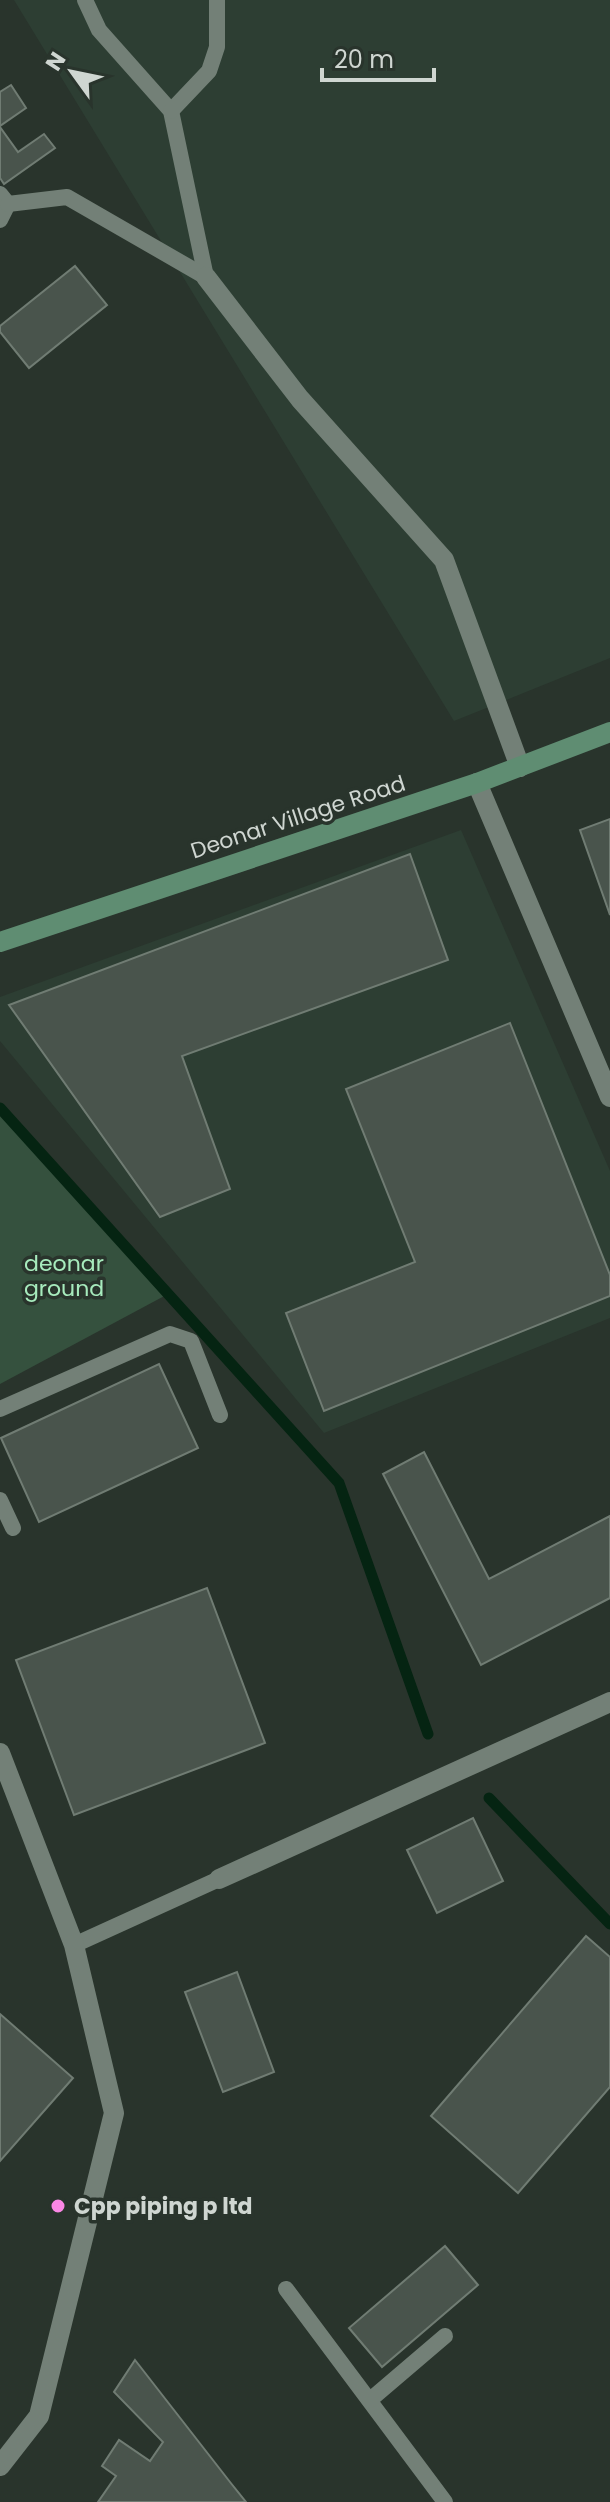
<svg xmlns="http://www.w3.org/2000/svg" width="610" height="2502" font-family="Poppins,sans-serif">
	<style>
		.built { fill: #2d3e33 }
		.green { fill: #35513e }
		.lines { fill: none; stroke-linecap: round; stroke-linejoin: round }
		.stream { stroke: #052412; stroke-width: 11 }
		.building { fill: #49544c; stroke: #707c73; stroke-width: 2 }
		.lane { stroke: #738077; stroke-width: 16 }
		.street { stroke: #738077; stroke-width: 20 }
		.secondary { stroke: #5f8d72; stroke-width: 20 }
		.poi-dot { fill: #fb87e5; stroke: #29342c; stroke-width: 3 }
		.labels { text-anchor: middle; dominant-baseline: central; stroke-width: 7; stroke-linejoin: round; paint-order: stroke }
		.street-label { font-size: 22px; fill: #cfd6d1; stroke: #29342c }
		.park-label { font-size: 22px; fill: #a7ebbd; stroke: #29342c }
		.poi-label { font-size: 22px; font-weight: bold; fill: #cfd6d1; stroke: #29342c; text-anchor: start }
	</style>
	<rect width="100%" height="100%" fill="#29342c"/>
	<g class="built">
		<polygon points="14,0 610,0 610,658 454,721"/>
		<polygon points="461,830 610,1171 610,1318 324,1433 0,1041 0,997"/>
	</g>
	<polygon class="green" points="0,1109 168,1294 0,1384"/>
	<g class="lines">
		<g class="stream">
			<polyline points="0,1108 339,1483 428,1734"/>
			<polyline points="489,1798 610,1924"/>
		</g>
	</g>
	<g class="building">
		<polygon points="11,85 26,108 0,126 0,92"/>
		<polygon points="0,127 18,152 44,134 55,148 4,184 0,178"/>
		<polygon points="75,266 107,305 29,368 0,332 0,326"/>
		<polygon points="610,819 610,915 580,830"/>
		<polygon points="410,854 448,960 182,1056 230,1189 160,1217 9,1005"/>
		<polygon points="510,1023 610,1275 610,1296 324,1411 286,1313 415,1262 346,1089"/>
		<polygon points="159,1364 198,1448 39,1522 1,1438"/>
		<polygon points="424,1452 489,1579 610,1516 610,1598 481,1665 383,1474"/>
		<polygon points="207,1588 265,1743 74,1815 16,1660"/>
		<polygon points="473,1818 503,1881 437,1913 407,1850"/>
		<polygon points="586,1936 610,1957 610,2087 518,2193 431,2116"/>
		<polygon points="237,1972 274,2072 223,2092 185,1992"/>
		<polygon points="0,2014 73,2078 0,2161"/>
		<polygon points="445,2246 478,2285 382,2367 349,2328"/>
		<polygon points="135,2360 230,2482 246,2502 98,2502 116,2476 102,2466 119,2440 150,2461 163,2442 114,2392"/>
	</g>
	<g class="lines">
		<g class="lane">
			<polyline points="85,0 99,30 171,111 206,277"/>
			<polyline points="171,111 209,71 217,47 217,0"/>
			<polyline points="0,194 8,204 0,220"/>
			<polyline points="8,204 67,197 206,277"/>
			<polyline points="0,1409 170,1334 191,1341 220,1415"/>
			<polyline points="0,1500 13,1528"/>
			<polyline points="74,1945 219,1879"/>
			<polyline points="286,2289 445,2502"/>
			<polyline points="370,2400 445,2336"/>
		</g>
		<g class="street">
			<polyline points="206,277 300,399 444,560 520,767"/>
			<polyline points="477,783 610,1097"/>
			<polyline points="0,1753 74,1945 114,2113 39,2416 0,2466"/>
			<polyline points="219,1879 610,1702"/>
		</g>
		<polyline class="secondary" points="0,942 477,783 610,732"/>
	</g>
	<circle class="poi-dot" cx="58" cy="2206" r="8"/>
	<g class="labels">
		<g class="street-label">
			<text transform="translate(298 817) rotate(-18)">Deonar Village Road</text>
		</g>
		<g class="park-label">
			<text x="64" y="1263">deonar<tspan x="64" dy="25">ground</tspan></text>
		</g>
		<g class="poi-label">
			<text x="74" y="2206">Cpp piping p ltd</text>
		</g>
	</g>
	<g transform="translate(72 72) rotate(303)" stroke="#29342c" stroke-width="6" paint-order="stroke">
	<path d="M0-6L14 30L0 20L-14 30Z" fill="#cfd6d1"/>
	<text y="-12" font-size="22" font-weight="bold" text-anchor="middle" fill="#cfd6d1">N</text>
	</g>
	<path d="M322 68v12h112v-12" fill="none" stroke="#cfd6d1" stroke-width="4"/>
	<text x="334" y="68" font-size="24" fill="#cfd6d1" stroke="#29342c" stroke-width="6" paint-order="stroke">20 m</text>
</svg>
